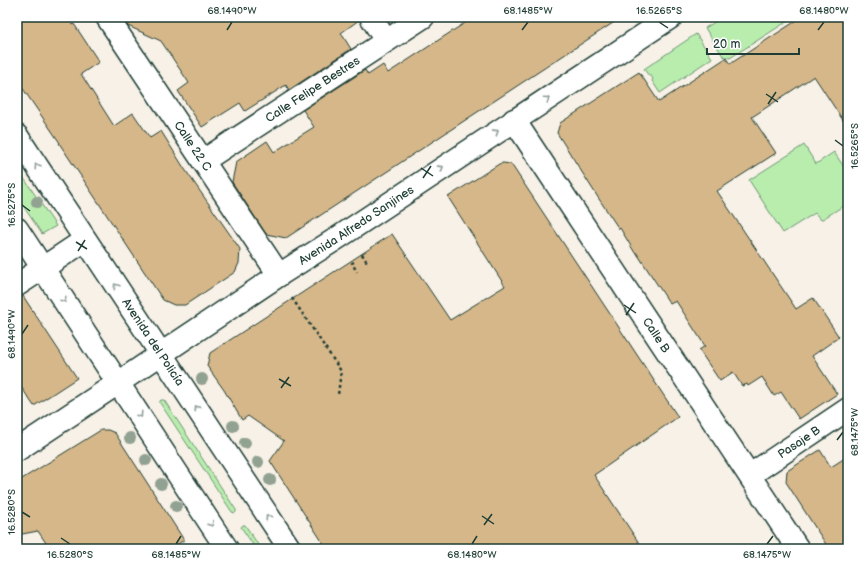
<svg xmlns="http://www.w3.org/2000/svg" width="865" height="566" font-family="'Balsamiq Sans',sans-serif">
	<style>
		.green { fill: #b8edae; stroke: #6c9571 }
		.building { fill: #d6b789; stroke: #1f3d34 }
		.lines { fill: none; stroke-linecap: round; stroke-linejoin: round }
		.minor-casing { stroke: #1f3d34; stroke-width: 25 }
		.major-casing { stroke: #1f3d34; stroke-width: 25 }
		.path { stroke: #1f3d34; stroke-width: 2.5; stroke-dasharray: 3 3; stroke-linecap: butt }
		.minor { stroke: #fff; stroke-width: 22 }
		.major { stroke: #fff; stroke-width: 22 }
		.tree { fill: #91a192 }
		.oneway { stroke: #8f9e9a }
		.ticks { fill: none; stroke: #1f3d34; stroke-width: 1.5 }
		.labels { text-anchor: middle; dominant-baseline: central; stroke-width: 4; stroke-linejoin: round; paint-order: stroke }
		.street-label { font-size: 12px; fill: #1f3d34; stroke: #fff }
		.neatline { fill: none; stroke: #1f3d34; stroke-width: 1.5 }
		.ticks-label { font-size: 10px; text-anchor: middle; fill: #1f3d34 }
	</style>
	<rect width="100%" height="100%" fill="#f7f1e7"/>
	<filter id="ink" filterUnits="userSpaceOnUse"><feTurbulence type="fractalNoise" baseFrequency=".025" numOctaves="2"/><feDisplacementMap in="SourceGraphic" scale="8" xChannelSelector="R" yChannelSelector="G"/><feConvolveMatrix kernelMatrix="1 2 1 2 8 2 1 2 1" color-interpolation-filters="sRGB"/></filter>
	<g filter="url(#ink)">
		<g class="green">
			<polygon points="723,17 794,17 730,58 723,56 705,28"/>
			<polygon points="696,34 712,58 660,93 652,81 653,79 651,76 649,76 644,69"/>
			<polygon points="804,145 816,164 834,152 848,173 848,193 845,195 848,199 848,203 821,220 815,213 783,233 749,180"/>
			<polygon points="17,168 56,226 42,234 17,197"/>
			<polygon points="161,400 164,400 236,510 236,512 235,513 232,512 160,403 160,401"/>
			<polygon points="243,525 245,525 261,549 256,549 241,527"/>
		</g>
		<g class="building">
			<polygon points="17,17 67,17 73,25 74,24 99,62 81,74 114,126 133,113 150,138 161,131 184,168 240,249 239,263 235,272 185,305 174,305 163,300 59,143 60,143 17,80"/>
			<polygon points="122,17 359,17 359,20 341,33 351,49 289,90 286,85 245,111 240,103 202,127 178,91 189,83 161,41 128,26"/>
			<polygon points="474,17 622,17 286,238 266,234 232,182 236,162 267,141 274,152 314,127 303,110 365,70 368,75 383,65 388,73"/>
			<polygon points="802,17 848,17 848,128 814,76 752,117 776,153 717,191 796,309 813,298 839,337 812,356 837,394 799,419 781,392 774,396 762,377 748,386 747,384 742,386 733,372 720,381 699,350 705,346 676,301 670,304 636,252 635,253 620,228 619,229 599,199 557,133 560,123 639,72 659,102 726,58 730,64"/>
			<polygon points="503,163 511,164 678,417 594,475 643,549 327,549 270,461 284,441 248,416 242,420 224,390 207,366 210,353 392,234 450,320 505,286 448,197 499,164"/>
			<polygon points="23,296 77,378 34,406 17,381 17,297"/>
			<polygon points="101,430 108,430 115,433 184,540 170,549 50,549 38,531 17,535 17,482"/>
			<polygon points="820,450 831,467 848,456 848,549 829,549 786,482 787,471"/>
		</g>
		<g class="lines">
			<defs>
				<g id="minor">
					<path id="s1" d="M107 17 279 275"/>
					<polyline points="371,17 386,41"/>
					<path id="s2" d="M514 120 798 549"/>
					<path id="s3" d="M203 161 423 17"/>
					<polyline points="17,285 43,268"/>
					<path id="s4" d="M161 354 279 275 336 239 671 17"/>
					<polyline points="17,450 118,383"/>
					<path id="s5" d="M750 475 848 409"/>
				</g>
				<g id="major">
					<path id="s6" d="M17 136 290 549"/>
					<polyline points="17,229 227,549"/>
					<polyline points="43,268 85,240"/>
					<polyline points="118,383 161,354"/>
				</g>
			</defs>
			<use href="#minor" class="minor-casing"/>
			<use href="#major" class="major-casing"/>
			<g class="path">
				<polyline points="362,254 368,264"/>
				<polyline points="354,262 352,263 357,272"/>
				<polyline points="292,298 341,371 338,395"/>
			</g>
			<use href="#minor" class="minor"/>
			<use href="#major" class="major"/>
		</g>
		<g class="tree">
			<circle cx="37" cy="202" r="6"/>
			<circle cx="202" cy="379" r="6"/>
			<circle cx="233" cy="426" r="6"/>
			<circle cx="130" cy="438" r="6"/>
			<circle cx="245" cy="443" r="6"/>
			<circle cx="146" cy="460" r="6"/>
			<circle cx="258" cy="462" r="6"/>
			<circle cx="270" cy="480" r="6"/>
			<circle cx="161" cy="484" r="6"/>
			<circle cx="176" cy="506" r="6"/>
		</g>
		<defs><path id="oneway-chevron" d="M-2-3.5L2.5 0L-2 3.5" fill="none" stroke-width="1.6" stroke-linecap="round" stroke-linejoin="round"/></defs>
		<g class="oneway">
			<use href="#oneway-chevron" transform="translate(547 99) rotate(-34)"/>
			<use href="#oneway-chevron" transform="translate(496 132) rotate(-33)"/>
			<use href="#oneway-chevron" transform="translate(37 166) rotate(-124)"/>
			<use href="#oneway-chevron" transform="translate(441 168) rotate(-33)"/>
			<use href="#oneway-chevron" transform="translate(116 286) rotate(-124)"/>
			<use href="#oneway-chevron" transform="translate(64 300) rotate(57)"/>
			<use href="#oneway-chevron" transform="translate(197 408) rotate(-123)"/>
			<use href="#oneway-chevron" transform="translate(140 415) rotate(56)"/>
			<use href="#oneway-chevron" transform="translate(268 517) rotate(-124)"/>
			<use href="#oneway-chevron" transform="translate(211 524) rotate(57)"/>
		</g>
	</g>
	<path class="ticks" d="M659 22 668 28M227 30 232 22M522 30 528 22M818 30 824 22M766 94 778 102M768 104 776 92M835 140 843 146M421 168 433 176M423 178 431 166M22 205 30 211M76 242 87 249M78 251 85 240M624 305 636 313M626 315 634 303M22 334 28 325M279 379 291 386M281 388 289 377M837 440 843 432M22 512 30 517M482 516 494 524M484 525 492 514M61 538 70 544M176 544 181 536M472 544 477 536M767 544 773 536"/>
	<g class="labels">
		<g class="street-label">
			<text stroke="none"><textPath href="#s3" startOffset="131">Calle Felipe Bestres</textPath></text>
			<text stroke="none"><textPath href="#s1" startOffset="155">Calle 22 C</textPath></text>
			<text stroke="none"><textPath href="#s4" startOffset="234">Avenida Alfredo Sanjines</textPath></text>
			<text stroke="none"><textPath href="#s2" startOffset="258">Calle B</textPath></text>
			<text stroke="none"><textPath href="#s6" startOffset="247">Avenida del Policía</textPath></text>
			<text stroke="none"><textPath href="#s5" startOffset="59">Pasaje B</textPath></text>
		</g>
	</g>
	<rect width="865" height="566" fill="none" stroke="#fff" stroke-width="44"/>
	<path d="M707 48v6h92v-6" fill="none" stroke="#1f3d34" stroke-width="2"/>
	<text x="713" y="48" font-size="12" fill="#1f3d34" stroke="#ffffff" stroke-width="3" paint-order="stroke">20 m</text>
	<rect x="22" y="22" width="821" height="522" class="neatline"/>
	<g class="ticks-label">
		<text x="232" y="14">68.1490°W</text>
		<text x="528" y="14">68.1485°W</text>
		<text x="659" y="14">16.5265°S</text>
		<text x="824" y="14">68.1480°W</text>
		<text transform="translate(854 146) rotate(-90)" y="4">16.5265°S</text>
		<text transform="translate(11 205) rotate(-90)" y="4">16.5275°S</text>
		<text transform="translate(11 334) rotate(-90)" y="4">68.1490°W</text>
		<text transform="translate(854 432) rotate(-90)" y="4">68.1475°W</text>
		<text transform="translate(11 512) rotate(-90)" y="4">16.5280°S</text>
		<text x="70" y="558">16.5280°S</text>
		<text x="176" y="558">68.1485°W</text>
		<text x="472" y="558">68.1480°W</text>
		<text x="767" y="558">68.1475°W</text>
	</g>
</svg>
